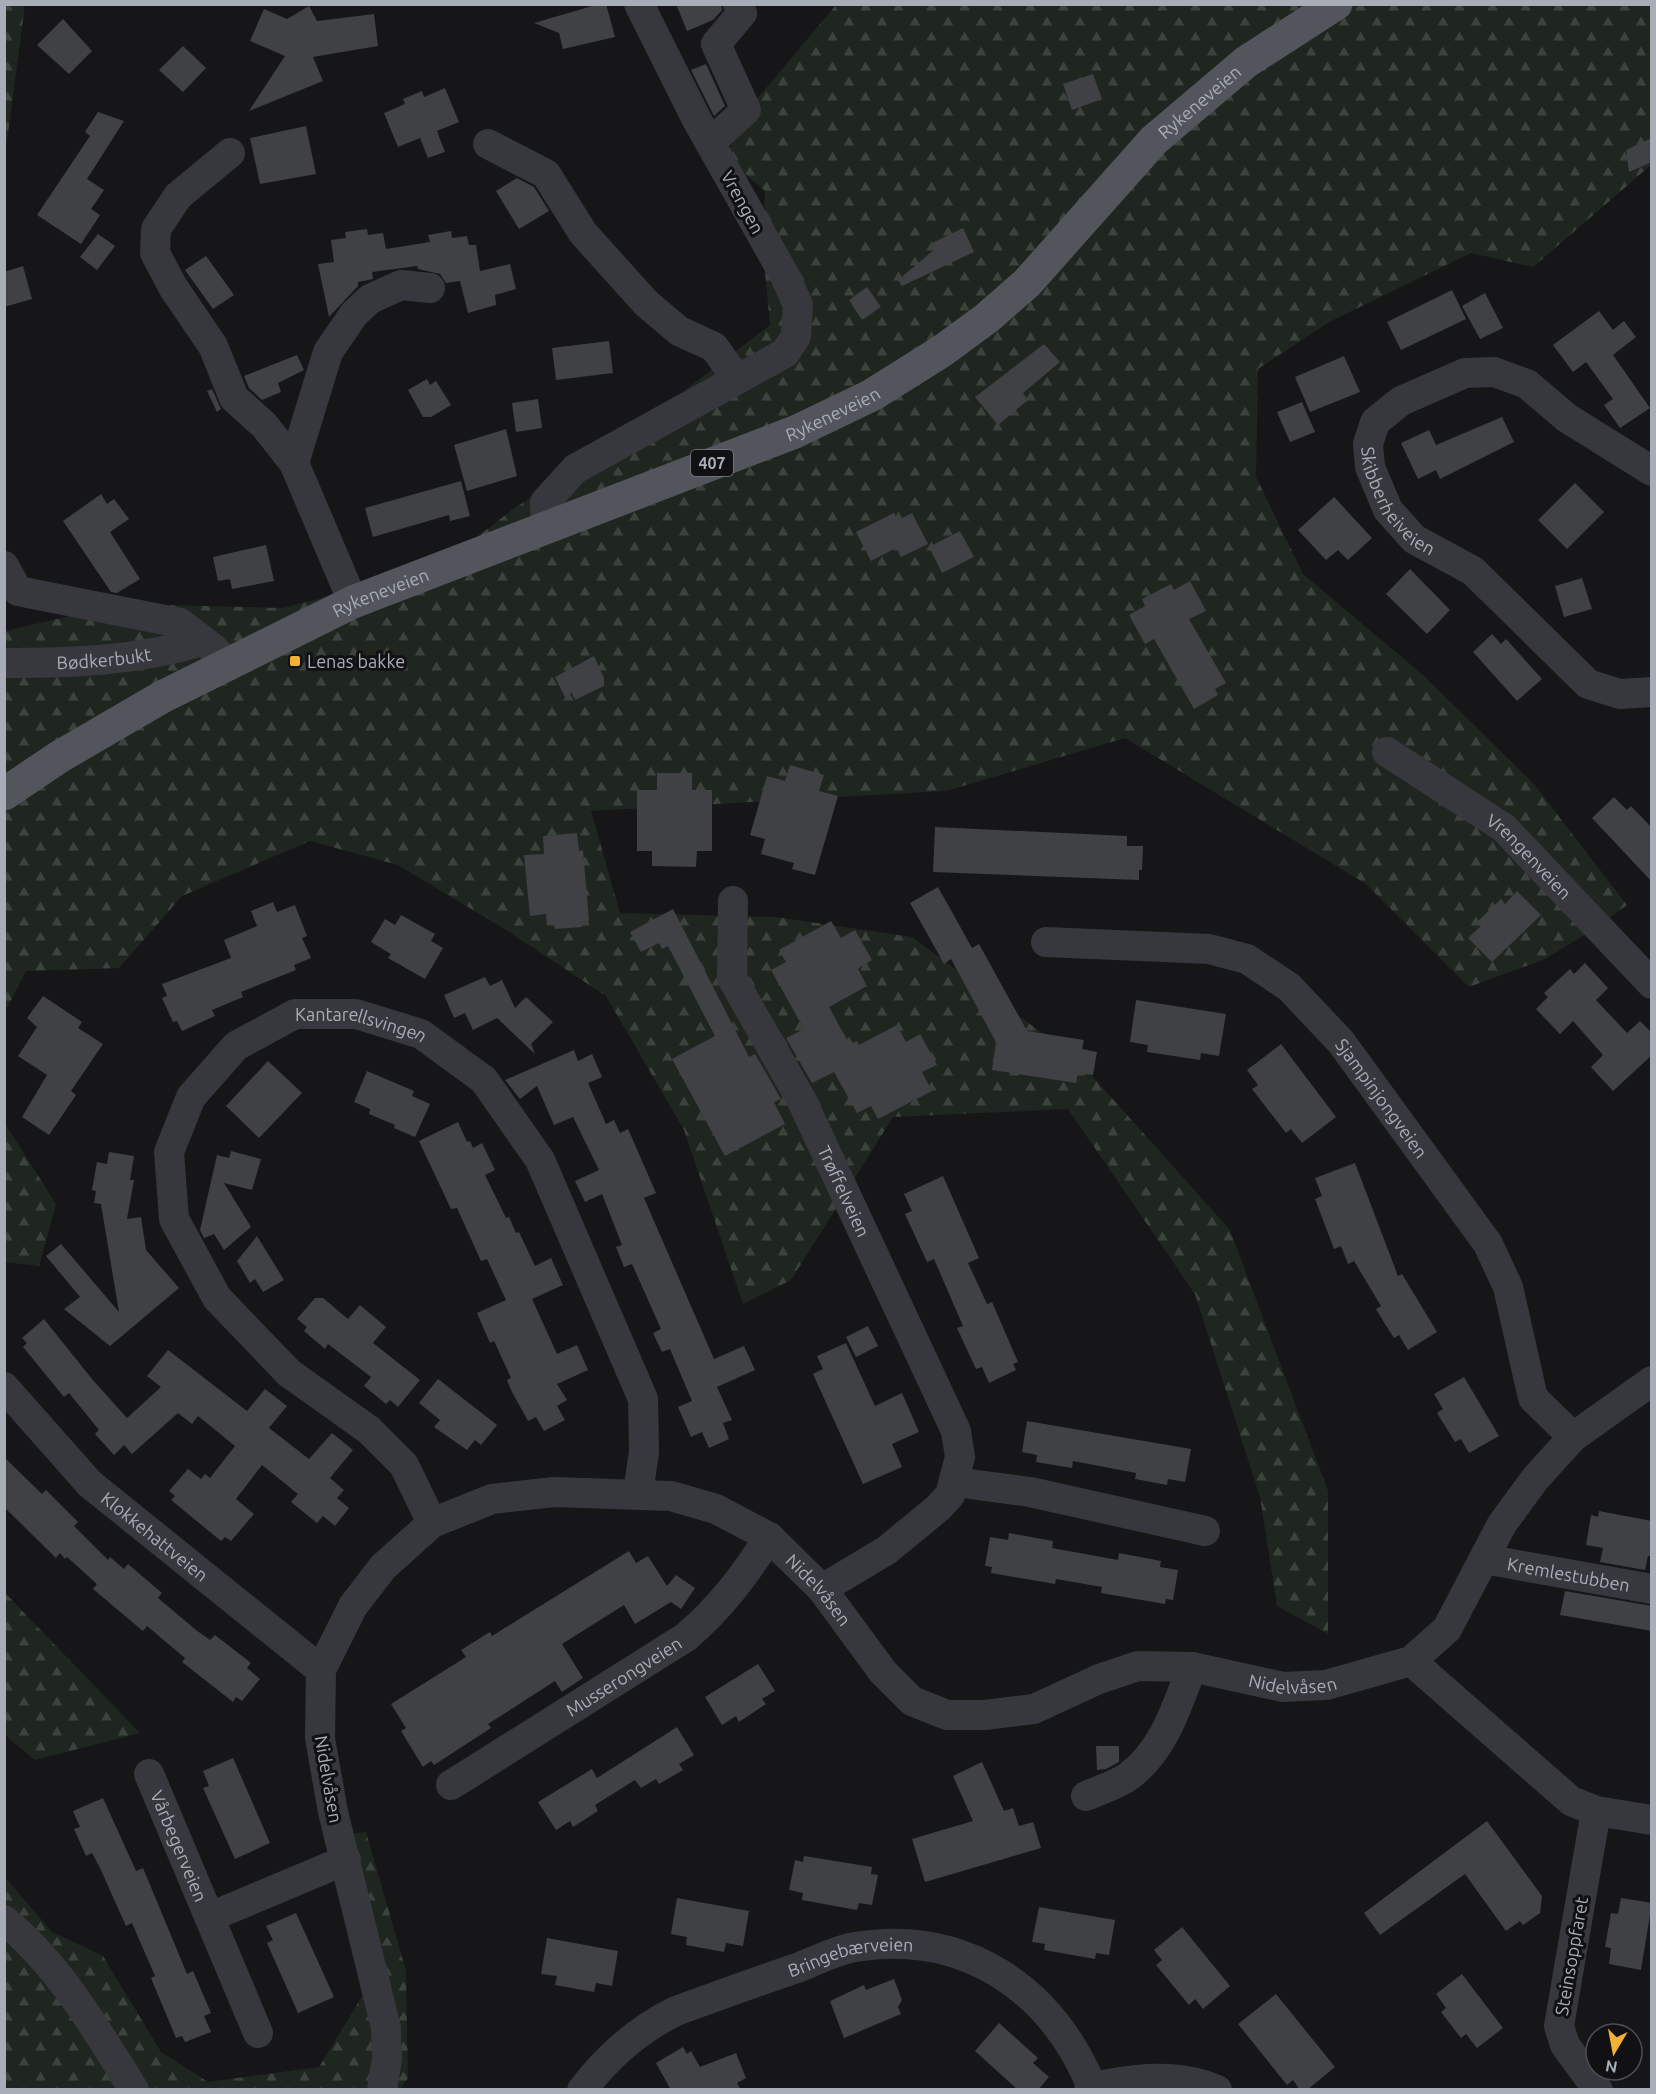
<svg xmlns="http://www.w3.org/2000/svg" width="1656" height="2094" font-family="Ubuntu,sans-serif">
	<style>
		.forest { fill: url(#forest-firs) }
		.building { fill: #404145 }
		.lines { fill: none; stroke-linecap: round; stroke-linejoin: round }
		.minor { stroke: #37383d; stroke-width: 30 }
		.major { stroke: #53555c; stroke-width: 33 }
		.poi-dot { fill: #f2b134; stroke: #111113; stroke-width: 2 }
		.labels { text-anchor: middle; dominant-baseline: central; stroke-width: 6; stroke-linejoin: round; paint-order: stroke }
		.shield { fill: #111113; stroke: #7b7e86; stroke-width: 1.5 }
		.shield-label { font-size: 16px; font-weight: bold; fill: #a8adb8 }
		.street-label { font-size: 18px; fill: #a8adb8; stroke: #111113 }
		.poi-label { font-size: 18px; fill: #a8adb8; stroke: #111113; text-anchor: start }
	</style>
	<defs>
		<pattern id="forest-firs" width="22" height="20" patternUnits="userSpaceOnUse" patternTransform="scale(1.5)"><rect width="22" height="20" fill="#1e261f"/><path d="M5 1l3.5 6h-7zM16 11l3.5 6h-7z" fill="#3c433d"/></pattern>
	</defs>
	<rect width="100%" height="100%" fill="#161618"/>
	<g class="forest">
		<polygon points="5,4 25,5 5,156 4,5"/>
		<polygon points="836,5 1651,5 1651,165 1533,267 1471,253 1331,321 1258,369 1256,477 1303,574 1423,675 1533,783 1627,905 1591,931 1545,959 1469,987 1366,884 1125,738 946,791 591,811 620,913 776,917 912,937 1076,1058 1230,1230 1328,1491 1328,1634 1277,1606 1260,1497 1195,1294 1068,1109 893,1117 791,1280 743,1304 684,1130 606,996 503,928 398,865 310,841 182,896 119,968 26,971 5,1012 5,631 122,604 282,608 434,570 512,510 645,421 770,325 763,251 765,191 726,157 746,112"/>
		<polygon points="4,1122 56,1204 39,1266 5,1262"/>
		<polygon points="4,1593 5,1593 140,1733 35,1760 5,1735"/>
		<polygon points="366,1832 406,1971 408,2078 399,2090 5,2089 4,1876 52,1932 103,1956 161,2052 208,2082 319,2067 375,1975 338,1836"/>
	</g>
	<g class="building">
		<polygon points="599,4 606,4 615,37 563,49 559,33 534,23"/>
		<polygon points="676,4 721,4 722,10 713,20 687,31"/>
		<polygon points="309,6 317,21 374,14 378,46 313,57 323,81 249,111 285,56 250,41 264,9 287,19"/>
		<polygon points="63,19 92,51 69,74 37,45"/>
		<polygon points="183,46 206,68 183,92 159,70"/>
		<polygon points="706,64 725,106 714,116 691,70"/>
		<polygon points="1093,74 1102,99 1072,110 1063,84"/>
		<polygon points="445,88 459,122 437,131 445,152 428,158 420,138 398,147 384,113 405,104 403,99 422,91 424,97"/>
		<polygon points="98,112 124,121 87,179 104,190 91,209 100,215 81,244 37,215 90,136 85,132"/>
		<polygon points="306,126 316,174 260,184 250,138"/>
		<polygon points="1652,138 1652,162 1629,172 1626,150"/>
		<polygon points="517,178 534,187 549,211 519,229 496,191"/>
		<polygon points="963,228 974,252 902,286 898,280 935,249 932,243"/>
		<polygon points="367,229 368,235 383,233 386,249 430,242 428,235 451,231 452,238 467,236 469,245 476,245 480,271 510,264 516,289 495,295 496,305 468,313 460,281 446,283 440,274 418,269 417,266 372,272 373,279 358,282 358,286 329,317 318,264 334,262 331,240 346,238 345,232"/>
		<polygon points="98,234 115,246 97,270 80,257"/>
		<polygon points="206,256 234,295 213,309 185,270"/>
		<polygon points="23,266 32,299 4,307 4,272"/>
		<polygon points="867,287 881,307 862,320 849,300"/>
		<polygon points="1452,290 1466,319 1401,350 1387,322"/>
		<polygon points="1485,293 1503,328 1480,339 1462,306"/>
		<polygon points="1599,311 1613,330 1624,321 1636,337 1613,355 1650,408 1620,428 1604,405 1613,399 1586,362 1573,372 1553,345"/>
		<polygon points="609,341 613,373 556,380 552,348"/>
		<polygon points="1044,344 1060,362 1023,393 1028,400 998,425 975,397"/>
		<polygon points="297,355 304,370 278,383 281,392 262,400 249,388 244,376"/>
		<polygon points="1344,356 1360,392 1310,412 1295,377"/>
		<polygon points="427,379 430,385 436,381 451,405 431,417 423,417 408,390"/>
		<polygon points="212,389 221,409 217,412 207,391"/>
		<polygon points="538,399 542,428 516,432 512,403"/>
		<polygon points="1302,402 1315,432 1290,442 1277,412"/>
		<polygon points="1502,417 1514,442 1440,479 1436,470 1418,479 1401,443 1429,430 1436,445"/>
		<polygon points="506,429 517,476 467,491 454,445"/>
		<polygon points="461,481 470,516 450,521 449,515 373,537 365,508"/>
		<polygon points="1575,483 1604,512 1567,549 1538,520"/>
		<polygon points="101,494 107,504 114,499 129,519 110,532 140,579 117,593 111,592 63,521"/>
		<polygon points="1334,497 1372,538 1348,560 1338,550 1326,560 1298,530"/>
		<polygon points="894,513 898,520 912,513 928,544 901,557 896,548 871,561 856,532"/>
		<polygon points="960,531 974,557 942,573 929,547"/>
		<polygon points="266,545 274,581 232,589 230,579 218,581 213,557"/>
		<polygon points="1410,569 1450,610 1427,634 1386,594"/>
		<polygon points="1582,578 1592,609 1564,617 1555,586"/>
		<polygon points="1190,581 1206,611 1189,619 1226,683 1215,689 1218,695 1194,709 1154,639 1145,644 1129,615 1145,606 1142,599 1171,584 1174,590"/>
		<polygon points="1492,634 1501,644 1506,639 1542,679 1517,701 1473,652"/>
		<polygon points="594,656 604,678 604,686 575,700 572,693 565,697 555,677"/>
		<polygon points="790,765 824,775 819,791 838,796 815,875 792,869 794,863 761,854 765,839 750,835 767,776 785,781"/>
		<polygon points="657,773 692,773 692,790 712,790 712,851 697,851 696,867 652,866 652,851 637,851 637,790 657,790"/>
		<polygon points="1614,797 1627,810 1631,806 1652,828 1652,882 1592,818"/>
		<polygon points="935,827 1127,836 1127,846 1143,846 1142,870 1139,870 1139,880 933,872"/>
		<polygon points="577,833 579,851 583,850 589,921 581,922 582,927 555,929 554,924 547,925 546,914 530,916 524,855 544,854 543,836"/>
		<polygon points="938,887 972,948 979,944 1027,1031 1084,1040 1082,1049 1097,1052 1093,1075 1078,1073 1076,1083 992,1070 996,1042 951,959 944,964 910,903"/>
		<polygon points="1517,891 1541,915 1492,962 1468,938 1481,926 1477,922 1501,899 1505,904"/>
		<polygon points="273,902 277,912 295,905 307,936 302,938 311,958 294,965 296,970 241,992 243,997 212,1010 215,1016 182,1031 177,1021 173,1022 162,998 167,996 162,984 231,958 224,940 257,926 251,911"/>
		<polygon points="673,909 749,1057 755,1054 781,1099 774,1102 785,1124 725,1156 672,1059 715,1036 668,946 662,949 659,943 641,952 630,932"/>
		<polygon points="401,915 435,934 431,941 443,948 425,979 388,958 391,954 371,942 385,919 395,925"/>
		<polygon points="831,921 841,938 855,930 872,960 858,969 867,986 829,1007 850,1045 857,1041 859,1045 897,1025 906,1042 920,1034 937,1065 922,1072 932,1091 878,1119 871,1106 857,1113 834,1072 812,1083 786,1038 804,1029 771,970 786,962 779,950"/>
		<polygon points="1585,963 1608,988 1596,1000 1627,1033 1640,1021 1652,1033 1652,1055 1613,1091 1591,1067 1603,1055 1573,1021 1560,1034 1536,1009 1548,997 1544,993 1570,969 1574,974"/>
		<polygon points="485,977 490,986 502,980 515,1008 526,997 553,1022 531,1044 535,1054 497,1018 473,1030 465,1013 454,1018 444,995"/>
		<polygon points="43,996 82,1022 78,1028 103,1044 71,1091 76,1095 49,1135 22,1117 47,1075 18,1056 37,1027 27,1018"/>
		<polygon points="1136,1000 1226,1014 1219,1056 1201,1053 1200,1060 1147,1052 1148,1045 1130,1042"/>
		<polygon points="1281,1044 1336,1117 1302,1143 1291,1129 1286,1133 1252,1089 1258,1085 1247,1070"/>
		<polygon points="574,1050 578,1061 592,1054 602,1077 588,1083 606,1124 614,1120 620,1133 628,1129 629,1131 656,1193 644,1198 714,1359 744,1346 755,1370 717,1387 732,1420 723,1423 729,1439 709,1448 702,1432 691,1437 678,1407 692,1401 670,1349 662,1352 653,1333 661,1329 632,1264 624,1267 616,1247 622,1245 602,1194 585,1202 575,1181 599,1170 573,1117 554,1125 537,1086 520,1099 505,1080"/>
		<polygon points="268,1061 302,1093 259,1138 226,1106"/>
		<polygon points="367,1071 414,1091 412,1096 430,1104 415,1137 394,1128 395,1125 369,1114 370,1109 354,1102"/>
		<polygon points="458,1122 467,1142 470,1141 473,1148 482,1143 495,1170 485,1175 506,1218 509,1217 516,1233 519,1232 535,1266 551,1258 563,1285 532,1299 557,1354 577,1345 588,1370 557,1384 567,1400 557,1406 565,1420 544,1431 536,1417 528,1421 512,1392 507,1380 511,1378 494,1341 490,1343 477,1313 506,1300 487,1259 481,1261 457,1208 451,1209 419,1141"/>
		<polygon points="231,1151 261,1159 252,1190 224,1183 251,1227 224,1250 214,1234 204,1238 200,1230 217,1155 229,1158"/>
		<polygon points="109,1152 134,1156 130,1180 134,1180 127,1219 141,1217 146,1250 179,1288 110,1346 64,1309 80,1297 46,1256 61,1244 119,1312 101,1204 94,1203 96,1191 92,1190 97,1162 107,1164"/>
		<polygon points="1355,1163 1398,1276 1402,1274 1437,1332 1408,1350 1399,1335 1394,1338 1385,1324 1376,1309 1381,1306 1354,1261 1348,1264 1341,1246 1334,1249 1315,1199 1322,1196 1315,1178"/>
		<polygon points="943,1176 979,1258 968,1263 987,1304 992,1302 1018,1362 1013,1364 1016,1370 989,1383 982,1367 976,1369 957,1328 963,1326 934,1259 927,1262 905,1214 912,1211 904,1194"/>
		<polygon points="257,1236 284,1280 263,1292 255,1279 250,1283 237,1261"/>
		<polygon points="315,1298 323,1298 348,1319 360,1305 386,1327 373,1343 420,1380 398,1407 390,1400 386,1404 364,1386 371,1377 328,1344 325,1349 304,1331 307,1327 297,1319"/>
		<polygon points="44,1319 92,1379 127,1418 161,1387 147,1376 168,1350 247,1411 265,1389 287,1406 269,1428 309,1459 332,1433 353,1450 330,1478 344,1490 337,1498 349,1508 335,1526 323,1516 317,1523 291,1502 298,1494 262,1465 236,1499 254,1514 231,1541 225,1537 221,1541 171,1500 175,1496 169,1491 188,1469 201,1479 205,1474 210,1478 235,1446 198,1416 192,1424 178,1413 132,1454 124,1445 114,1455 95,1434 99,1430 69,1393 64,1397 23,1347 27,1343 22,1338"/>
		<polygon points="868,1326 878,1346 856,1357 846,1337"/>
		<polygon points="846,1343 875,1406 902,1393 919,1432 892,1444 902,1467 863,1484 813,1374 823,1369 817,1356"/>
		<polygon points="1464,1377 1499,1436 1469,1453 1461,1439 1455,1442 1437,1413 1443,1409 1434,1394"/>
		<polygon points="438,1379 497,1425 481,1445 475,1440 467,1450 434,1427 440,1420 419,1403"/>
		<polygon points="1027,1421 1191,1449 1185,1482 1168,1479 1167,1485 1135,1479 1136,1473 1073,1461 1072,1468 1036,1462 1037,1455 1022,1452"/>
		<polygon points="4,1457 42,1494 46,1490 78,1522 74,1526 108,1560 110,1557 124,1569 128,1564 162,1593 158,1598 196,1630 210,1640 215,1635 251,1663 247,1668 260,1679 242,1701 236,1697 233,1702 182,1662 185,1658 147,1626 143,1631 93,1589 97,1584 67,1557 65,1559 60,1553 56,1558 4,1507"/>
		<polygon points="1599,1511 1652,1521 1652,1556 1648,1556 1645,1570 1600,1562 1603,1548 1586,1545 1591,1515 1598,1517"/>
		<polygon points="1009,1533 1053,1541 1052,1548 1118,1560 1119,1553 1161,1561 1160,1567 1178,1570 1173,1600 1166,1599 1165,1604 1101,1593 1102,1587 1056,1579 1055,1584 991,1573 992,1567 985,1566 990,1537 1008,1540"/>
		<polygon points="629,1551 636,1563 648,1556 667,1586 676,1575 695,1588 681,1609 671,1602 635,1624 624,1605 562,1644 583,1678 562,1692 555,1681 488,1724 491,1728 434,1765 431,1761 423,1767 401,1731 406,1728 391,1704 466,1657 461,1650 490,1632 492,1636"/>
		<polygon points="1565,1591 1652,1606 1652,1631 1560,1615"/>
		<polygon points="758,1664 775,1691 762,1699 766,1704 739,1722 736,1716 722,1725 705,1697"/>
		<polygon points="677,1727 694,1755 679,1764 683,1770 659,1784 656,1779 641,1788 635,1780 595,1805 598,1811 573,1827 570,1821 556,1830 538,1802 592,1769 597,1778"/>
		<polygon points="1096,1746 1119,1746 1119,1762 1106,1769 1097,1770"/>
		<polygon points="233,1758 270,1843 235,1859 203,1788 209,1786 203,1771"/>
		<polygon points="982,1762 1004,1811 1013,1808 1019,1826 1033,1822 1041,1848 925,1882 912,1839 973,1821 953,1776"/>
		<polygon points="103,1798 136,1871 143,1868 187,1974 193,1971 211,2013 204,2016 211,2032 185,2042 182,2036 176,2038 151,1978 155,1976 132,1923 126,1926 100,1868 92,1853 86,1856 74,1829 80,1827 73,1811"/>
		<polygon points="1487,1821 1542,1896 1540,1913 1523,1925 1520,1921 1506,1931 1465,1874 1380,1935 1364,1913"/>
		<polygon points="804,1856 872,1867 871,1874 878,1875 872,1905 859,1903 857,1910 802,1900 803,1893 789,1890 795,1860 803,1862"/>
		<polygon points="677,1898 749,1911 743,1946 726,1943 724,1952 686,1945 687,1937 671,1934"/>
		<polygon points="1621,1898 1652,1903 1641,1970 1609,1964 1611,1948 1605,1947 1611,1913 1618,1914"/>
		<polygon points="1039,1907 1115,1920 1109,1955 1096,1953 1095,1959 1044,1950 1045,1944 1032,1942"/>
		<polygon points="296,1913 334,1997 298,2013 267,1943 273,1940 266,1926"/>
		<polygon points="1182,1927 1230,1986 1203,2009 1195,1999 1189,2005 1156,1965 1162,1960 1154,1950"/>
		<polygon points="547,1938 618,1951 612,1986 596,1983 594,1992 555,1985 557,1976 541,1974"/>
		<polygon points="1462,1974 1503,2028 1477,2048 1466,2034 1461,2038 1441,2012 1446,2008 1436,1994"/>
		<polygon points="894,1979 902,2000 898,2007 901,2014 844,2038 830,2001 864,1985 866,1990"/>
		<polygon points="1276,1994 1335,2067 1307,2090 1300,2090 1293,2080 1287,2085 1238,2024"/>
		<polygon points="999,2023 1038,2058 1033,2063 1049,2077 1038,2090 1018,2090 975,2051"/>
		<polygon points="683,2047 687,2054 691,2051 700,2067 736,2053 746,2078 737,2083 741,2090 671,2090 656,2063"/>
	</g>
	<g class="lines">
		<g class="minor">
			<polyline points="710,143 746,110 716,44 742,13 738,4"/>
			<polyline points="488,144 546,174 583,233 646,303 679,331 714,347 737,379"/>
			<polyline points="230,153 178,196 156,229 155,253 173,287 213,346 234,398 264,425 294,463"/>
			<path id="s1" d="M1652 471 1567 418 1527 384 1494 372 1465 373 1401 401 1375 422 1368 444 1370 467 1388 510 1414 539 1473 571 1588 684 1620 694 1652 692"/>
			<polyline points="546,526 545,502 575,469 785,353 796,336 798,305 785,276 697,120 639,4"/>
			<polyline points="4,566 18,591 180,623 214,649 227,664"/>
			<polyline points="353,602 294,463 328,352 354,314 370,299 401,285 430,288"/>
			<path id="s2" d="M4 663C71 663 138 661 202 641"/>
			<path id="s3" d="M1387 752 1504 828 1652 984"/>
			<path id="s4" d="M733 901 732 978 802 1101 956 1431 960 1457 950 1495 938 1508 887 1550 822 1589"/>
			<path id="s5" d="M1046 942 1209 949 1247 959 1289 987 1341 1042 1488 1244 1508 1287 1533 1398 1573 1437"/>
			<path id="s6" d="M4 1387 90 1484 321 1670"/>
			<polyline points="955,1482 1030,1492 1205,1531"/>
			<path id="s7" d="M432 1523 404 1465 369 1430 289 1373 217 1298 174 1219 169 1152 191 1097 236 1046 295 1014H356L421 1034 484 1080 540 1160 643 1399 644 1452 638 1493"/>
			<path id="s8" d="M1484 1559 1652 1589"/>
			<polyline points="1411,1661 1571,1801 1596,1811 1559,2026 1565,2045 1598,2090"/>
			<path id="s9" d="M149 1774 258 2033"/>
			<path id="s10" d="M451 1785 686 1637C721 1607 745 1575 769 1537"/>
			<path d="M1086 1796C1099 1790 1117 1785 1129 1776 1164 1750 1177 1706 1192 1667"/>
			<polyline points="1596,1811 1652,1820"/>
			<polyline points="210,1917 346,1860"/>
			<path d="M4 1920C60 1966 96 2029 134 2090"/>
			<path d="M1092 2087C1133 2079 1177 2072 1217 2090"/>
			<path id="s11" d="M382 2090 387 2059 386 2028 333 1812 320 1738 321 1670 353 1606 383 1567 432 1523 492 1499 554 1492 671 1496 716 1509 769 1537 822 1589 883 1672 912 1701 947 1715H985L1034 1709 1099 1679 1138 1666 1192 1667 1283 1687 1326 1685 1411 1661 1447 1629 1502 1524 1535 1479 1573 1437 1652 1381"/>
			<path id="s12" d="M582 2090C608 2056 637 2030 676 2011 717 1996 758 1981 800 1967 817 1960 837 1950 855 1947 964 1929 1051 1988 1092 2087L1089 2090"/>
		</g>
		<path class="major" id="s13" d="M4 794 59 757 162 697 353 602 795 432 872 395 942 351 987 318 1027 283 1154 140 1246 62 1336 4"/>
	</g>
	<rect class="poi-dot" x="289" y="655" width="12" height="12" rx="3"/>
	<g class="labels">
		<rect class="shield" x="691" y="450" width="42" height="26" rx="4.5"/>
		<g class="shield-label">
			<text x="712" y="463">407</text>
		</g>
		<g class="street-label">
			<text stroke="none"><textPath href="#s13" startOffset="1400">Rykeneveien</textPath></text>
			<text transform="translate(743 202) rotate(61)">Vrengen</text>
			<text stroke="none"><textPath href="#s13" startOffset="914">Rykeneveien</textPath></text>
			<text stroke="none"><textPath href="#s1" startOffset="410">Skibberheiveien</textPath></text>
			<text stroke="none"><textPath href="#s13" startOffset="428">Rykeneveien</textPath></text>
			<text stroke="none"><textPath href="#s2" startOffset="100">Bødkerbukt</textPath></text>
			<text stroke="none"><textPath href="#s3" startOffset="177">Vrengenveien</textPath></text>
			<text stroke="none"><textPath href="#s7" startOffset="735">Kantarellsvingen</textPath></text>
			<text stroke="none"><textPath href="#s5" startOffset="398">Sjampinjongveien</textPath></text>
			<text stroke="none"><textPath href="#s4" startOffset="318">Trøffelveien</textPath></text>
			<text stroke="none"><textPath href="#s6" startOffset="213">Klokkehattveien</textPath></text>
			<text stroke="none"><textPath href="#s8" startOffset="86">Kremlestubben</textPath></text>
			<text stroke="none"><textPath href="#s11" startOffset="1038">Nidelvåsen</textPath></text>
			<text stroke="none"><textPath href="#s10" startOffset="204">Musserongveien</textPath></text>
			<text stroke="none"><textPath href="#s11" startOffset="1578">Nidelvåsen</textPath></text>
			<text transform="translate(329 1779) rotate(80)">Nidelvåsen</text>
			<text stroke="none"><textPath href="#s9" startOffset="78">Vårbegerveien</textPath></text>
			<text transform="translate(1571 1956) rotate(-80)">Steinsoppfaret</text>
			<text stroke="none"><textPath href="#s12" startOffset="308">Bringebærveien</textPath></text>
		</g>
		<g class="poi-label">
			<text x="307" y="661">Lenas bakke</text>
		</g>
	</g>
	<rect width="1656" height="2094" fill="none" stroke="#a8adb8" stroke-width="12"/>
	<g transform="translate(1614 2052) rotate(190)"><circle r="28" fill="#111113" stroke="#4d4f55" stroke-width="1.5"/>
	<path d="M0-4.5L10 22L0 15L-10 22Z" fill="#f2b134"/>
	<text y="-9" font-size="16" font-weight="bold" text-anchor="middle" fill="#a8adb8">N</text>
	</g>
</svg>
